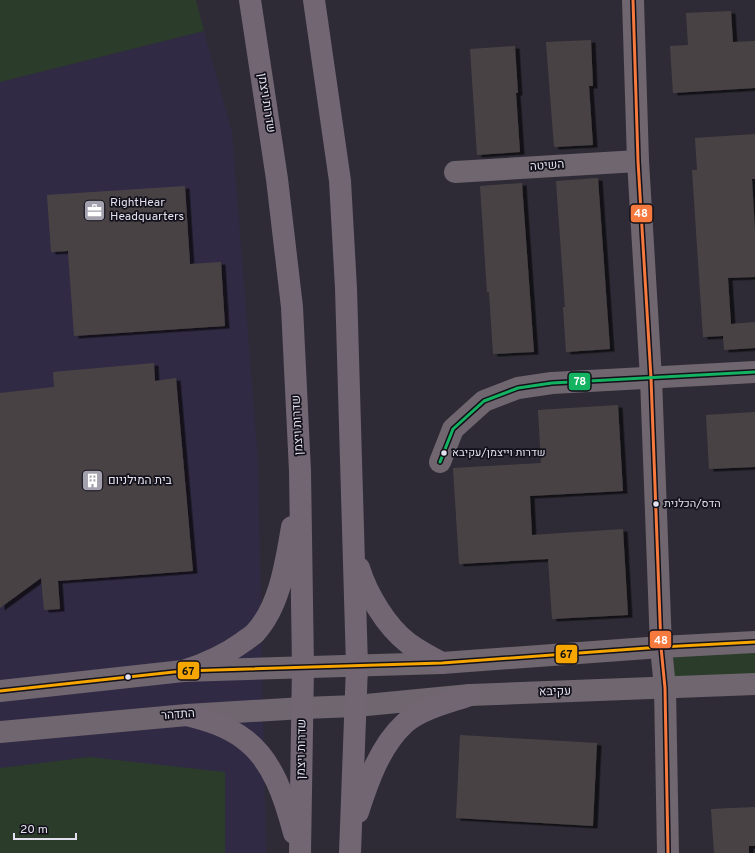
<svg xmlns="http://www.w3.org/2000/svg" width="755" height="853" font-family="Overpass,Heebo,sans-serif">
	<style>
		.built { fill: #312a44 }
		.green { fill: #2b3c2b }
		.building { fill: #494345; filter: url(#shadow) }
		.lines { fill: none; stroke-linecap: round; stroke-linejoin: round }
		.minor { stroke: #6f666f; stroke-width: 22 }
		.major { stroke: #726672; stroke-width: 22 }
		.bus-1-casing { stroke: #13111a; stroke-width: 6 }
		.bus-2-casing { stroke: #13111a; stroke-width: 6 }
		.bus-3-casing { stroke: #13111a; stroke-width: 6 }
		.bus-1 { stroke: #f6793e; stroke-width: 3 }
		.bus-2 { stroke: #13b361; stroke-width: 3 }
		.bus-3 { stroke: #f7a600; stroke-width: 3 }
		.bus-dot { fill: #e3e0ef; stroke: #13111a; stroke-width: 1.5 }
		.labels { text-anchor: middle; dominant-baseline: central; stroke-width: 3.5; stroke-linejoin: round; paint-order: stroke }
		.bus-label { font-size: 11px; fill: #e3e0ef; stroke: #13111a; text-anchor: start }
		.street-label { font-size: 12px; fill: #e3e0ef; stroke: #13111a }
		.poi-label { font-size: 12px; fill: #e3e0ef; stroke: #13111a; text-anchor: start }
		.line-badge { stroke: #13111a; stroke-width: 1.5 }
		.badge-label { font-size: 11px; text-anchor: middle; font-weight: bold; fill: #fff }
		.pale-badge-label { font-size: 11px; text-anchor: middle; font-weight: bold; fill: #111 }
	</style>
	<defs>
		<filter id="shadow"><feDropShadow dx="4.5" dy="2.5" stdDeviation="0" flood-color="#0009"/></filter>
	</defs>
	<rect width="100%" height="100%" fill="#2e2b36"/>
	<polygon class="built" points="204,31 232,132 258,460 266,853 0,853 0,82"/>
	<g class="green">
		<polygon points="0,0 196,0 204,31 0,82"/>
		<polygon points="755,651 755,677 675,681 672,657"/>
		<polygon points="89,757 225,772 225,853 0,853 0,768"/>
	</g>
	<g class="building">
		<polygon points="731,11 733,42 755,41 755,88 673,93 670,46 688,45 686,13"/>
		<polygon points="591,40 593,86 589,86 593,145 554,147 546,42"/>
		<polygon points="515,46 518,93 516,93 520,152 477,155 470,49"/>
		<polygon points="755,134 755,179 752,179 755,231 755,277 728,278 731,324 755,322 755,348 724,350 723,336 703,337 692,170 697,170 695,138"/>
		<polygon points="598,178 610,349 566,352 563,307 565,307 556,181"/>
		<polygon points="522,183 534,352 493,354 489,292 487,292 480,186"/>
		<polygon points="185,186 190,264 221,262 225,326 74,336 68,251 51,252 47,195"/>
		<polygon points="154,363 155,381 176,378 193,571 58,581 60,609 44,610 41,578 0,608 0,393 54,387 53,372"/>
		<polygon points="618,405 623,491 530,496 532,535 623,529 628,615 552,619 548,559 459,564 453,468 541,463 538,410"/>
		<polygon points="755,412 755,467 709,469 706,415"/>
		<polygon points="460,735 597,743 593,826 456,818"/>
		<polygon points="755,807 755,846 749,846 749,853 714,853 711,809"/>
	</g>
	<g class="lines">
		<g class="minor">
			<polyline points="633,0 638,161 651,378 661,647 665,688 668,853"/>
			<polyline points="455,172 638,161"/>
			<polyline points="440,462 453,429 484,401 518,388 552,383 755,372"/>
			<polyline points="0,691 183,671 442,663 661,647 755,642"/>
			<polyline points="0,732 187,715 303,708 356,706 470,695 755,684"/>
		</g>
		<g class="major">
			<polyline points="250,0 277,179 292,307 300,471 303,667 300,853"/>
			<polyline points="314,0 340,181 346,288 357,666 350,853"/>
			<path d="M359 568C367 594 386 626 408 643 419 651 430 657 442 663"/>
			<path d="M183 671C205 664 224 656 243 642 247 639 252 636 255 633 280 606 286 562 292 527"/>
			<path d="M187 715C207 720 227 726 244 739 273 760 285 799 294 833"/>
			<path d="M358 812C368 781 380 746 405 723 420 709 450 702 470 695"/>
		</g>
		<defs>
			<polyline id="bus-1" points="633,0 638,161 651,378 661,647 665,688 668,853"/>
			<polyline id="bus-2" points="440,462 453,429 484,401 518,388 552,383 755,372"/>
			<polyline id="bus-3" points="0,691 183,671 442,663 661,647 755,642"/>
		</defs>
		<use href="#bus-1" class="bus-1-casing"/>
		<use href="#bus-2" class="bus-2-casing"/>
		<use href="#bus-3" class="bus-3-casing"/>
		<use href="#bus-1" class="bus-1"/>
		<use href="#bus-2" class="bus-2"/>
		<use href="#bus-3" class="bus-3"/>
	</g>
	<defs>
		<symbol id="office-square" viewBox="-11 -11 22 22"><rect x="-9" y="-9" width="18" height="18" rx="4" fill="#a4a1ae" stroke="#13111a"/><path d="M-6-3h4V-5.5h4V-3h4V5H-6ZM-1-4.5V-3h2v-1.5ZM-6 0V1H6V0Z" fill="#fff"/></symbol>
		<symbol id="building-square" viewBox="-11 -11 22 22"><rect x="-9" y="-9" width="18" height="18" rx="4" fill="#a4a1ae" stroke="#13111a"/><path d="M-4-6H4V6H1V3H-1V6H-4ZM-2.5-4.3h1.7v1.8h-1.7ZM.8-4.3h1.7v1.8H.8ZM-2.5-1h1.7V.8h-1.7ZM.8-1h1.7V.8H.8Z" fill="#fff"/></symbol>
	</defs>
	<g fill-rule="evenodd">
		<use href="#office-square" x="82" y="198" width="25" height="25"/>
		<use href="#building-square" x="80" y="468" width="25" height="25"/>
	</g>
	<g class="bus-dot">
		<circle cx="444" cy="453" r="3.5"/>
		<circle cx="656" cy="504" r="3.5"/>
		<circle cx="128" cy="677" r="3.5"/>
	</g>
	<g class="labels">
		<g class="bus-label">
			<text x="452" y="453">שדרות וייצמן/עקיבא</text>
			<text x="664" y="504">הדס/הכלנית</text>
		</g>
		<g class="street-label">
			<text transform="translate(266 103) rotate(81)">שדרות ויצמן</text>
			<text transform="translate(547 166) rotate(-4)">השיטה</text>
			<text transform="translate(298 425) rotate(-93)">שדרות ויצמן</text>
			<text transform="translate(555 692) rotate(-2)">עקיבא</text>
			<text transform="translate(178 715) rotate(-4)">התדהר</text>
			<text transform="translate(302 749) rotate(-89)">שדרות ויצמן</text>
		</g>
		<g class="poi-label">
			<text x="110" y="203">RightHear<tspan x="110" dy="14">Headquarters</tspan></text>
			<text x="108" y="481">בית המילניום</text>
		</g>
	</g>
	<g class="line-badge">
		<rect x="630" y="204" width="23" height="19" rx="4" fill="#f6793e"/>
		<rect x="568" y="372" width="23" height="19" rx="4" fill="#13b361"/>
		<rect x="649" y="630" width="23" height="19" rx="4" fill="#f6793e"/>
		<rect x="555" y="644" width="23" height="20" rx="4" fill="#f7a600"/>
		<rect x="177" y="661" width="23" height="19" rx="4" fill="#f7a600"/>
	</g>
	<g class="badge-label">
		<text x="641" y="217">48</text>
		<text x="580" y="385">78</text>
		<text x="661" y="644">48</text>
	</g>
	<g class="pale-badge-label">
		<text x="566" y="658">67</text>
		<text x="188" y="675">67</text>
	</g>
	<path d="M14 833v6h62v-6" fill="none" stroke="#e3e0ef" stroke-width="2"/>
	<text x="20" y="833" font-size="12" fill="#e3e0ef" stroke="#13111a" stroke-width="3" paint-order="stroke">20 m</text>
</svg>
